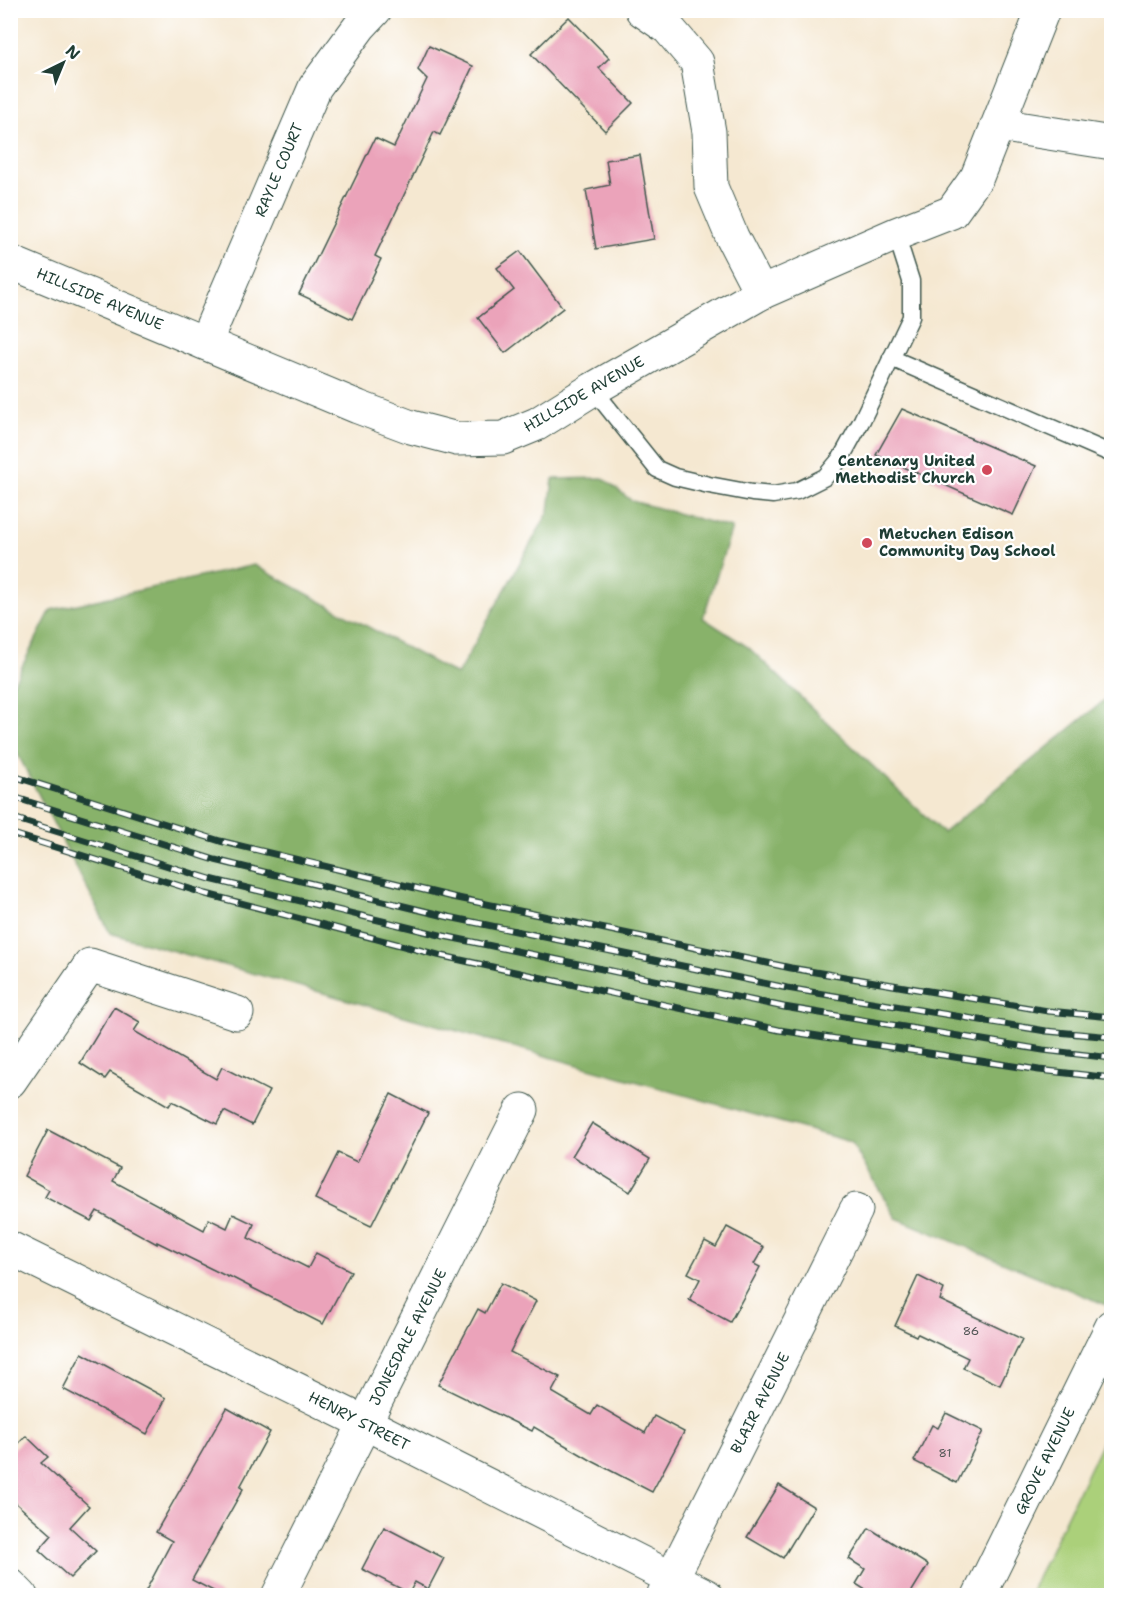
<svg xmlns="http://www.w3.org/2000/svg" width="1122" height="1606" font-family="'Shantell Sans',sans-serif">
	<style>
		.green { fill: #abd07a; stroke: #658657; stroke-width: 1.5 }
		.forest { fill: #88b26a; stroke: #54784f; stroke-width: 1.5 }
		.building { fill: #eba3ba }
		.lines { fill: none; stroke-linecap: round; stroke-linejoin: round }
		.service-casing { stroke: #3f574c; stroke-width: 19 }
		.minor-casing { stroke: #3f574c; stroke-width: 35 }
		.tertiary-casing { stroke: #3f574c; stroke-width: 35 }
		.service { stroke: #fff; stroke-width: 16 }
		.minor { stroke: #fff; stroke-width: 33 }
		.tertiary { stroke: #fff; stroke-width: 33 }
		.rail-casing { stroke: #1f3d34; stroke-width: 7 }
		.rail { stroke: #fff; stroke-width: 4.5; stroke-dasharray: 14; stroke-linecap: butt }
		.poi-dot { fill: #d1495b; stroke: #fff; stroke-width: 2 }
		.labels { text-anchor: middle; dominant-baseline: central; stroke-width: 4.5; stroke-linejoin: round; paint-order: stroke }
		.number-label { font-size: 12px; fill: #525656 }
		.street-label { font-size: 15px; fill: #1f3d34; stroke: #fff }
		.poi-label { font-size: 15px; font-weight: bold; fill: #1f3d34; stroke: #fff; text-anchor: end }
	</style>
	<rect width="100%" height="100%" fill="#fff"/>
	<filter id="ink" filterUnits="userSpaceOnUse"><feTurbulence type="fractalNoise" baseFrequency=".0167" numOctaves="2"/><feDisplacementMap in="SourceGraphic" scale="12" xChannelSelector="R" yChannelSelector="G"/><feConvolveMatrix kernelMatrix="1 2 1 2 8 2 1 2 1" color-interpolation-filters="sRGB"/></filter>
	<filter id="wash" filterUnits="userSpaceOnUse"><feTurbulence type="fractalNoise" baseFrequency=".008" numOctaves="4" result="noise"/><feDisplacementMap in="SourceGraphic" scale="24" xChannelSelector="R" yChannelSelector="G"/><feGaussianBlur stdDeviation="1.35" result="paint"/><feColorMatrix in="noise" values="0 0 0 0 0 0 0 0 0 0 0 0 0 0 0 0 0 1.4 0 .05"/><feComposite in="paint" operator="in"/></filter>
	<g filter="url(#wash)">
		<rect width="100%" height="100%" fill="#f5e8d1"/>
		<polygon class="green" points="1111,1423 1111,1595 1029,1595"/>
		<polygon class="forest" points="603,478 632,501 732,528 703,618 748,647 943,833 1111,695 1111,1307 896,1218 851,1142 110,933 11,741 11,688 51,610 254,565 457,675 549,511 553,479"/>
		<g id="blocks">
			<g class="building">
				<polygon points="569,17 609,58 599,68 633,103 605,131 531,54"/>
				<polygon points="429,46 473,66 440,135 434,132 375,256 381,259 352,319 299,294 375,138 394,147 427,79 418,70"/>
				<polygon points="640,155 654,239 596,249 586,190 610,185 606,160"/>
				<polygon points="520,251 563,308 505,353 478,318 514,290 497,268"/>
				<polygon points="902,409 1036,466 1013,515 876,455"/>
				<polygon points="114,1007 140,1022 134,1031 216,1079 222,1067 269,1091 252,1125 224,1111 217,1124 172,1101 169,1106 110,1072 105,1079 80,1063"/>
				<polygon points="391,1094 428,1113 371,1226 315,1199 338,1153 357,1162"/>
				<polygon points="592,1123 650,1159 630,1192 572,1156"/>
				<polygon points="48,1130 120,1168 113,1181 204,1230 209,1219 227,1228 233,1214 254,1224 248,1238 308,1268 316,1253 351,1271 323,1324 229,1276 228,1277 157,1242 157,1244 97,1211 91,1221 45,1197 49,1190 24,1176"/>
				<polygon points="727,1227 764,1247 754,1264 760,1267 730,1322 689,1300 700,1279 688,1273 705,1241 716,1247"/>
				<polygon points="918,1276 944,1289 940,1300 1022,1339 1000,1385 963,1368 968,1358 918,1334 916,1336 895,1326"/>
				<polygon points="501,1283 536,1301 510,1352 560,1377 552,1392 591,1415 597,1405 645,1433 654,1416 684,1432 652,1492 594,1462 534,1427 532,1431 438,1385 478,1309 485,1313"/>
				<polygon points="82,1353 166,1398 147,1434 63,1389"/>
				<polygon points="227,1408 270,1432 240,1487 243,1489 192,1580 223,1596 143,1596 172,1541 156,1532"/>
				<polygon points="946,1413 983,1431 957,1483 914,1461 932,1425 938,1428"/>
				<polygon points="26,1436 48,1457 41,1463 89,1506 70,1527 96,1551 70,1578 39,1550 52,1535 10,1498 10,1452"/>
				<polygon points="779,1485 814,1507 783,1558 747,1537"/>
				<polygon points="384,1527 444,1558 428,1589 415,1582 409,1593 362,1569"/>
				<polygon points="869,1528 928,1565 909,1596 875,1596 856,1584 865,1569 849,1559"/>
			</g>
		</g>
	</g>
	<g filter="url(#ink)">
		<use href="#blocks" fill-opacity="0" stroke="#3f574c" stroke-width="1.5"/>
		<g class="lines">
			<defs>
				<g id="service">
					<polyline points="891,358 1112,454"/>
					<polyline points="593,389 657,469 675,477 709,485 752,493 773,495 797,491 825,477 841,458 862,420 911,317 911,281 896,234"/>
				</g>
				<g id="minor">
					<polyline points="642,10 668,28 697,62 709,132 711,187 732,237 761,293"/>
					<polyline points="998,125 1112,143"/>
					<polyline points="10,262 358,407 411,427 457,439 503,438 537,424 593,389 761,293 896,234 952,212 977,177 1043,10"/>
					<polyline points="205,343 315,87 360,26 375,10"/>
					<polyline points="10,1081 90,965 237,1013"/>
					<polyline points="10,1248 365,1423 707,1596"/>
					<polyline points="10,1585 21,1596"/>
					<polyline points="278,1596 522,1110"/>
					<polyline points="663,1596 856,1210"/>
				</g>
				<polyline id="tertiary" points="979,1596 1112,1326"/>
			</defs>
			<use href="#service" class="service-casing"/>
			<use href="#minor" class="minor-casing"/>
			<use href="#tertiary" class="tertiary-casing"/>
			<use href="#service" class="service"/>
			<use href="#minor" class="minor"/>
			<use href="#tertiary" class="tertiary"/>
			<defs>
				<g id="rail">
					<polyline points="10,775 220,841 453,897 791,968 1048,1011 1112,1017"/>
					<polyline points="10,796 215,860 449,917 787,988 1046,1031 1112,1037"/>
					<polyline points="10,817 210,879 444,936 784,1007 1043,1050 1112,1058"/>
					<polyline points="10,833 206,894 438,955 779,1030 1039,1070 1112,1078"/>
				</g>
			</defs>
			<use href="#rail" class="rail-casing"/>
			<use href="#rail" class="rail"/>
		</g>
	</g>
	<g class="poi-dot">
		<circle cx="987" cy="470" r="6"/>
		<circle cx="867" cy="543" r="6"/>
	</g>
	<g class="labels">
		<g class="number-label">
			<text x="971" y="1331">86</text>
			<text x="945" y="1453">81</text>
		</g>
		<g class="street-label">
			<text transform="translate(279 170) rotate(-67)">RAYLE COURT</text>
			<text transform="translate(100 299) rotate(23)">HILLSIDE AVENUE</text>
			<text transform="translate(584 394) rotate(-30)">HILLSIDE AVENUE</text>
			<text transform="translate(408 1337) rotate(-63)">JONESDALE AVENUE</text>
			<text transform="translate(760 1403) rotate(-63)">BLAIR AVENUE</text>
			<text transform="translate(359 1421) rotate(27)">HENRY STREET</text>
			<text transform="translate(1045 1461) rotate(-64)">GROVE AVENUE</text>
		</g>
		<g class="poi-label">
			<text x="975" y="461">Centenary United<tspan x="975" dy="17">Methodist Church</tspan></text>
			<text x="879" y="534" text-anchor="start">Metuchen Edison<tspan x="879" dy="17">Community Day School</tspan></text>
		</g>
	</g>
	<rect width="1122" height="1606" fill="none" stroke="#fff" stroke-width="36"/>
	<g transform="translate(63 63) rotate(43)" stroke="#ffffff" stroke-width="4.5" paint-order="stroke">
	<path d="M0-4.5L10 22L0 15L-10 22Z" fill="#1f3d34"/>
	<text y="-9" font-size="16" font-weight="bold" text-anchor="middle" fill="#1f3d34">N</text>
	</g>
</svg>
